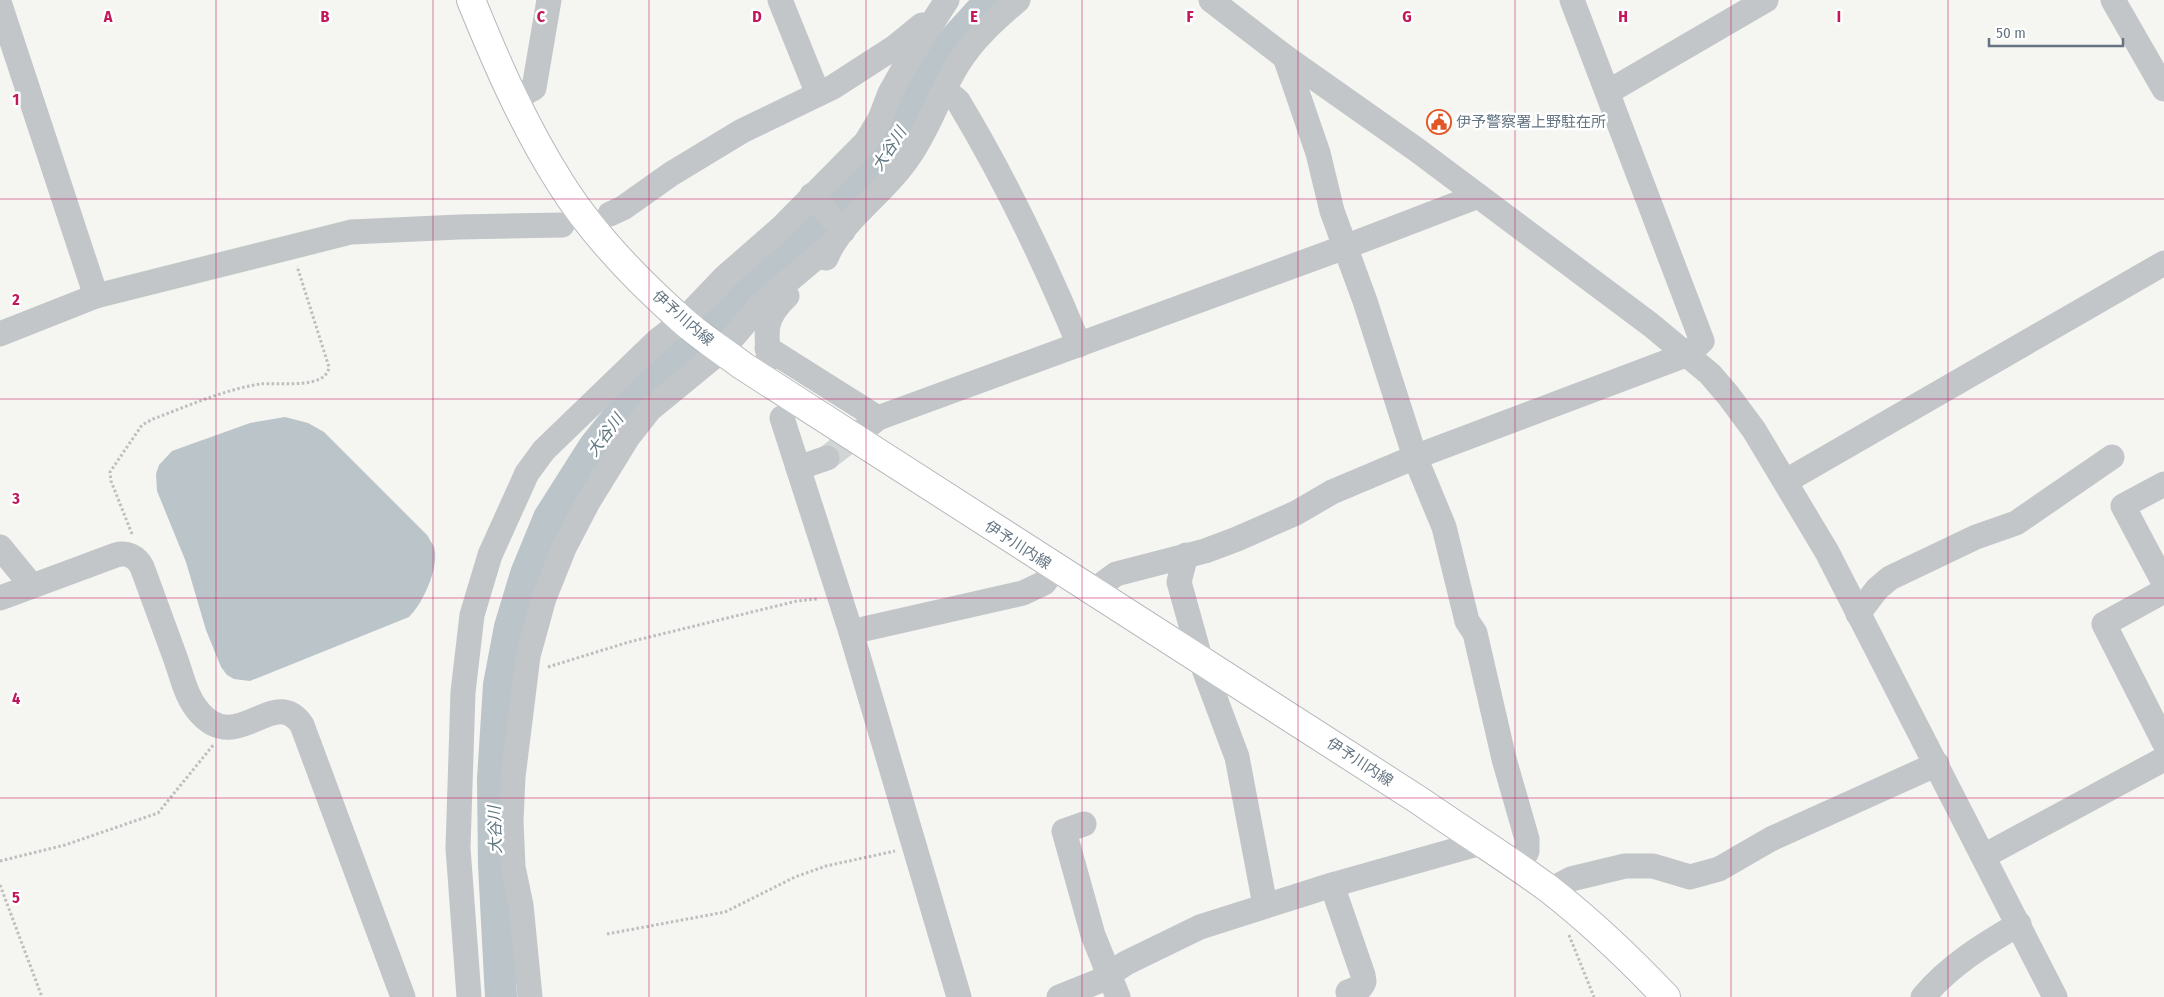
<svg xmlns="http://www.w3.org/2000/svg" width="2164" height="997" font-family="'Fira Sans Condensed','Noto Sans JP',sans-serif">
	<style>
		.water { fill: #bac4c9 }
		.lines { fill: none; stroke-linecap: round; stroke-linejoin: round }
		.river { stroke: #bac4c9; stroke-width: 32 }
		.minor-tunnel { stroke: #d1d5d5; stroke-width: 25; stroke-dasharray: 25 12; stroke-linecap: butt }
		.major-casing { stroke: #b5b9bd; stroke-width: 30 }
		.path { stroke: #bcbec0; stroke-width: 3; stroke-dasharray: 2.5 2.5; stroke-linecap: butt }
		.minor { stroke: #c2c6c9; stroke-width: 25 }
		.major { stroke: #fff; stroke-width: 28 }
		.grid { fill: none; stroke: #c2185b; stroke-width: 1; stroke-opacity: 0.55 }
		.labels { text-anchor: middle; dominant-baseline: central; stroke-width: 5; stroke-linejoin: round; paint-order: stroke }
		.poi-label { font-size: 15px; fill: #647482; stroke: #fff; text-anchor: start }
		.street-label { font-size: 15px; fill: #647482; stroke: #fff }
		.water-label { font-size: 16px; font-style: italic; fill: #5f767f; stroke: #fff }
		.grid-label { font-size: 16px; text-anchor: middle; font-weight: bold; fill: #c2185b; stroke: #fff; stroke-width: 5; stroke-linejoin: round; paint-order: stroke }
	</style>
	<rect width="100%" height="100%" fill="#f5f5f1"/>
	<path class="water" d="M285 417 308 423 324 432 428 536C429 539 432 543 434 547 440 566 423 604 409 617L250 681 234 679 227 675 221 667 206 630 186 562 157 491 156 474 159 465 172 451 250 423Z"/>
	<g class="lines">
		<polyline class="river" points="501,997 494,865 493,779 499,685 510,627 526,574 549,518 594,447 631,401 727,316 762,278 789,256 866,182 895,146 937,59 991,0"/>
		<polyline class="minor-tunnel" points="827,458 868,426"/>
		<defs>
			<path id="major" d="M471 0C497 64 524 126 561 184 593 235 638 281 682 320 701 337 723 351 743 366L1420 801C1463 831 1507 858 1549 889 1590 921 1630 959 1666 997"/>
		</defs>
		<use href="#major" class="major-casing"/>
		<g class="path">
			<path d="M132 534 111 481 110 472 142 425 153 419C188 406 223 390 260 384 279 382 326 390 329 367L297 266"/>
			<polyline points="548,667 629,642 797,601 818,599"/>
			<polyline points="0,861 65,845 158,813 214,744"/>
			<polyline points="0,885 42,997"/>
			<polyline points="607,934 725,912 795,877 826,866 895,851"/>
			<polyline points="1569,935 1594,997"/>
		</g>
		<g class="minor">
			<polyline points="780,0 818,94"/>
			<polyline points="1211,0 1285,57 1417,150 1651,325 1710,374 1728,395 1754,430 1827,552 2055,997"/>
			<polyline points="2113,0 2164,89"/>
			<polyline points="0,5 96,296"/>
			<polyline points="1285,57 1318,153 1332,211 1365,301 1415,457 1444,527 1467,621 1475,633 1504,759 1527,839 1527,851 1519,868"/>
			<path d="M945 90 958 101C1005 179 1044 260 1079 345"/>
			<polyline points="1608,92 1766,0"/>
			<polyline points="514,99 534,88 549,0"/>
			<polyline points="812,195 843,231"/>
			<polyline points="610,214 623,208 671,174 742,131 833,87 895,47 922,25"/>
			<path d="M826 258C843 218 884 194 908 158 929 129 939 94 958 64 974 38 995 20 1018 0"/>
			<polyline points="0,334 96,296 351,232 459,227 562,225"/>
			<polyline points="767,348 878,418"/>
			<path d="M769 359C765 329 765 317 787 296"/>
			<polyline points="782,418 851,632 959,997"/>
			<polyline points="868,426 878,418 1345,247 1478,196"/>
			<polyline points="798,468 827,458"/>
			<polyline points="1786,481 2164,263"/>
			<polyline points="2164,484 2123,506 2164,583"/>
			<polyline points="0,547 32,586"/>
			<polyline points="1186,555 1179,582 1201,661 1237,757 1265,905"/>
			<polyline points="2164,591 2104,624 2164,742"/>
			<polyline points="1096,595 1105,582 1116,574 1205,551 1237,539 1296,513 1332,492 1415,457 1688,354 1702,341 1572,0"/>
			<path d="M0 598 116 555C127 552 137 557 142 567 153 597 164 627 175 657 182 676 186 698 200 713 238 756 274 684 302 725L403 997"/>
			<polyline points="1858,614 1877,589 1890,578 1976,537 2016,523 2112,457"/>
			<polyline points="851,632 1023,593 1044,583 1055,568"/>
			<polyline points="1084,824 1064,831 1093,935 1118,997"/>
			<polyline points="1984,856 2164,759"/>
			<polyline points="1332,885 1363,975 1364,982 1361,987 1348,992"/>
			<polyline points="1550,890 1571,879 1625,866 1653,866 1690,877 1719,869 1771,839 1937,764"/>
			<polyline points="469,997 458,848 463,692 472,615 490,555 527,473 544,450 657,341 683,321 725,277 781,228 866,142 880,119 890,93 909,59 947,0"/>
			<polyline points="530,997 521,905 513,867 511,821 513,777 528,656 544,598 564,548 588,502 628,437 650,409 722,350 762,303 832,244"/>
			<polyline points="1059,997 1099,981 1126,963 1200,927 1332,885 1481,843"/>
			<path d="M1923 997C1950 965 1983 945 2019 924"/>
		</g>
		<use href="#major" class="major"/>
	</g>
	<path class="grid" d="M216 0V997M433 0V997M649 0V997M866 0V997M1082 0V997M1298 0V997M1515 0V997M1731 0V997M1948 0V997M0 199H2164M0 399H2164M0 598H2164M0 798H2164"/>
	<defs>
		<symbol id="civic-ring" viewBox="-11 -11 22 22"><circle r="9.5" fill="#fff" stroke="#e25625" stroke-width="1.5"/><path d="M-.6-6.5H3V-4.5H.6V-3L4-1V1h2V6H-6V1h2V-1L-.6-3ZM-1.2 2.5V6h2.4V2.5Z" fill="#e25625"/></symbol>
	</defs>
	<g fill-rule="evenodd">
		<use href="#civic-ring" x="1425" y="108" width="28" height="28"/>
	</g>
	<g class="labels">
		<g class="poi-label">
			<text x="1456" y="122">伊予警察署上野駐在所</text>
		</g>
		<g class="street-label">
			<text transform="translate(683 318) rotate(41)">伊予川内線</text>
			<text transform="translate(1018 545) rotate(33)">伊予川内線</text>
			<text transform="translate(1360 762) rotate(33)">伊予川内線</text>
		</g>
		<g class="water-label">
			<text transform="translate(889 149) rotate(-57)">大谷川</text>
			<text transform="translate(605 435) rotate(-53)">大谷川</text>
			<text transform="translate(495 830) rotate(-92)">大谷川</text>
		</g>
	</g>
	<g class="grid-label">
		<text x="108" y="22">A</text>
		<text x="325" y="22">B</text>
		<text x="541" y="22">C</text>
		<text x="757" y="22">D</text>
		<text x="974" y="22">E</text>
		<text x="1190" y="22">F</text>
		<text x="1407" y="22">G</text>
		<text x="1623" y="22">H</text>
		<text x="1839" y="22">I</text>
		<text x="16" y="105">1</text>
		<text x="16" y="305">2</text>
		<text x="16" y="504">3</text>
		<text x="16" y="704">4</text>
		<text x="16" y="903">5</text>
	</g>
	<path d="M1989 38v8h134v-8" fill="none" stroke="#647482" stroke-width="2.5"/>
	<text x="1996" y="38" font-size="15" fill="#647482" stroke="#ffffff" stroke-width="4" paint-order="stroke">50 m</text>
</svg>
